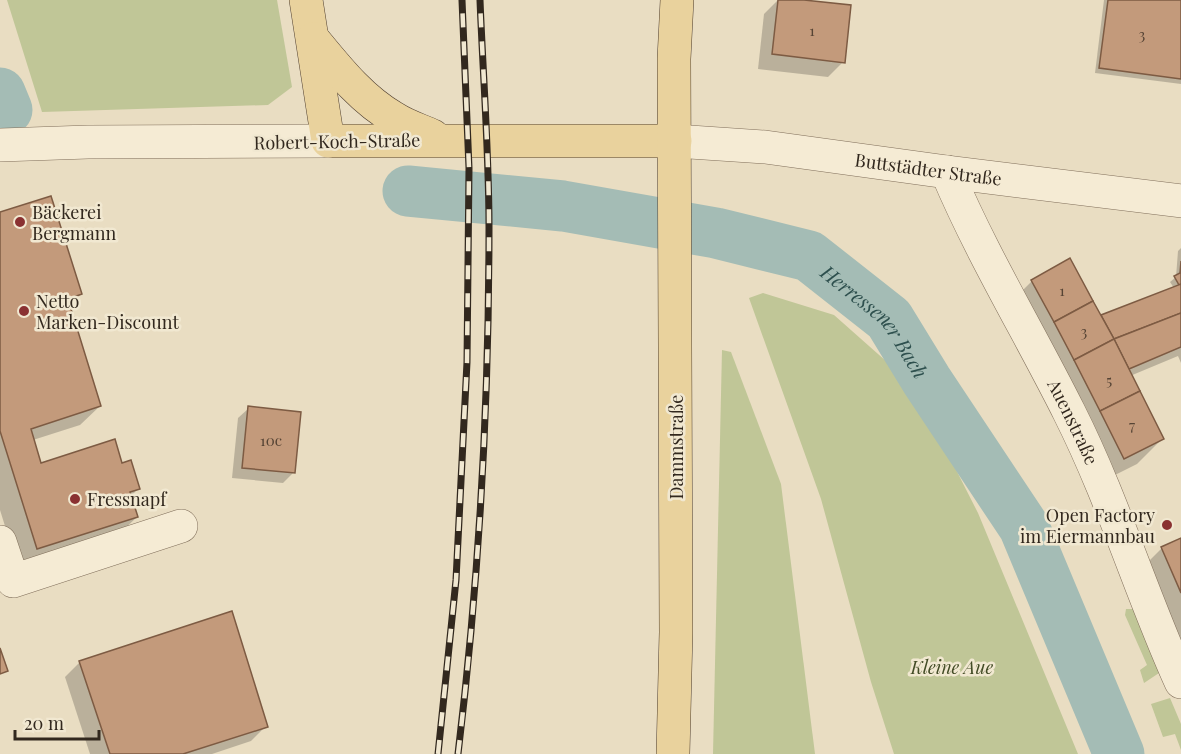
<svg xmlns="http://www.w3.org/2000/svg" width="1181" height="754" font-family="'Playfair Display',serif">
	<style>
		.green { fill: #c0c697 }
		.shadow { fill: #0003 }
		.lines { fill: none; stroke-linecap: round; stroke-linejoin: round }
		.river { stroke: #a4bcb5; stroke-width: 51 }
		.building { fill: #c39a7b; stroke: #7d5b43; stroke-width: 1.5 }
		.minor-casing { stroke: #816f5b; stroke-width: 34 }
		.major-casing { stroke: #4f3e2f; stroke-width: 34 }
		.minor { stroke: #f5ebd4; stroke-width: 33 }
		.major { stroke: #e9d29d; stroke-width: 33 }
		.rail-casing { stroke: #32281e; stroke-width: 7 }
		.rail { stroke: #f1e8d1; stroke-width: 4.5; stroke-dasharray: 14; stroke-linecap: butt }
		.poi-dot { fill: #8a3131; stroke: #f1e8d1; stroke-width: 2 }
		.labels { text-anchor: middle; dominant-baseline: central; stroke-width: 5; stroke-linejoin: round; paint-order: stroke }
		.number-label { font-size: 15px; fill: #564435 }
		.street-label { font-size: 18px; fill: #32281e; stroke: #f1e8d1 }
		.poi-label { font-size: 18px; fill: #32281e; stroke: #f1e8d1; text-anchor: start }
		.park-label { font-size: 18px; font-style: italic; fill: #434c26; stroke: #f1e8d1 }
		.water-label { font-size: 20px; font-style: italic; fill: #2e504e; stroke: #f1e8d1 }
	</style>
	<rect width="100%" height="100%" fill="#e9ddc2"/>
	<g class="green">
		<polygon points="7,0 277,0 292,87 268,105 42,112"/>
		<polygon points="763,293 834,315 913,385 978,513 1078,754 894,754 871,682 821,499 749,298"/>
		<polygon points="722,350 731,352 781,484 815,754 713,754"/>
		<polygon points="1126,609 1134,609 1159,673 1144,683 1140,670 1147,665 1125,615"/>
		<polygon points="1170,698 1181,724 1181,750 1175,734 1163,737 1151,704"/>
	</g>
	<g class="shadow">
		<polygon points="778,0 791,0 843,62 828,77 758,69 764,14"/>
		<polygon points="1104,0 1181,0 1181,84 1095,73"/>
		<polygon points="0,214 81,294 68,306 100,406 80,425 33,440 40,465 138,489 130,497 137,517 117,536 18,568 0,510"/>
		<polygon points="1181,248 1181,363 1178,356 1130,376 1162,439 1137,464 1099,483 1007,306 1032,281 1100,318 1174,288 1170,282 1176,277 1178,251"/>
		<polygon points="249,408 294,472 283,483 232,478 238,418"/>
		<polygon points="1181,540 1181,655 1143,567 1162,548"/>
		<polygon points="80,662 266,726 251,741 212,754 90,754 65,677"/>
	</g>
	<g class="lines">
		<g class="river">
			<polyline points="0,93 7,110"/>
			<path id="s1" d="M408 191 563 206 716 233 809 256 889 319 927 381 1024 527 1119 754"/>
		</g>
	</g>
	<g class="building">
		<polygon points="778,0 804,0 851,5 845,63 772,54"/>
		<polygon points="1108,0 1181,0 1181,79 1099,68"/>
		<polygon points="51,196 82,294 68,299 101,406 31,429 41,463 115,439 122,463 131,460 140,489 130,492 138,517 37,549 0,431 0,212"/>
		<polygon points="1070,258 1093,301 1054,322 1031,280"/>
		<polygon points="1181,261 1181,284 1179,285 1174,276 1180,273"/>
		<polygon points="1181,284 1181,313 1114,339 1101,315"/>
		<polygon points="1093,301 1114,339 1074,360 1054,322"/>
		<polygon points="1181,313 1181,347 1129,369 1114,339"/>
		<polygon points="1114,339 1140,391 1100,411 1074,360"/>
		<polygon points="1140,391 1164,439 1124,459 1100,411"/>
		<polygon points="248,406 301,412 295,473 242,468"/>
		<polygon points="1181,538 1181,593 1161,547"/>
		<polygon points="232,611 268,727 183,754 110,754 79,661"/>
		<polygon points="0,648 8,671 0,674"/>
	</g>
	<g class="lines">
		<defs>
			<g id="minor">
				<path id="s2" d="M675 141 765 147 947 172 1181 201"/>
				<polyline points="0,145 88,142 328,141"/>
				<path id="s3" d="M947 172C982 255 1029 332 1069 412 1113 499 1141 594 1181 682"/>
				<polyline points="0,542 13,581 181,526"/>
			</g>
			<g id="major">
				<polyline points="306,0 328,141 675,141"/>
				<path d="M313 39C337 68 361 99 394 118 406 126 420 130 433 136"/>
				<polyline points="673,754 676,632 674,59 677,0"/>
			</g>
		</defs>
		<use href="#minor" class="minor-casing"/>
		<use href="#major" class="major-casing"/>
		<use href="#minor" class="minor"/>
		<use href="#major" class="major"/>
		<defs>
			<g id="rail">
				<polyline points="438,754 456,580 467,362 469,168 462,0"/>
				<path d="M458 754C479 580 489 403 489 227 489 152 483 76 480 0"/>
			</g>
		</defs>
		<use href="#rail" class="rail-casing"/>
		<use href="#rail" class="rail"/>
	</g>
	<g class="poi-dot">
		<circle cx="20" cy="222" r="6"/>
		<circle cx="24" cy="311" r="6"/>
		<circle cx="75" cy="499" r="6"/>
		<circle cx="1167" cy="525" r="6"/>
	</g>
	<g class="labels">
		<g class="number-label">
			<text x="812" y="30">1</text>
			<text x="1142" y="34">3</text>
			<text x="1062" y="290">1</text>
			<text x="1084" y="331">3</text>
			<text x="1109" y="380">5</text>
			<text x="1132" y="425">7</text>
			<text x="271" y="440">10c</text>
		</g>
		<g class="street-label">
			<text transform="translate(337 141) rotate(-1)">Robert-Koch-Straße</text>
			<text stroke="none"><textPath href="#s2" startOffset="255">Buttstädter Straße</textPath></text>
			<text stroke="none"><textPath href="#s3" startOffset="280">Auenstraße</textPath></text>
			<text transform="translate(676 447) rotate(-90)">Dammstraße</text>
		</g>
		<g class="poi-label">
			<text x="32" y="212">Bäckerei<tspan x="32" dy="21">Bergmann</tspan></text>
			<text x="36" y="301">Netto<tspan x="36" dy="21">Marken-Discount</tspan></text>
			<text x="87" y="499">Fressnapf</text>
			<text x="1155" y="515" text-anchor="end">Open Factory<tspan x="1155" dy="21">im Eiermannbau</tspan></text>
		</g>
		<g class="park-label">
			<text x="952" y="667">Kleine Aue</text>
		</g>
		<g class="water-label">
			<text stroke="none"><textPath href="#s1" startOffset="501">Herressener Bach</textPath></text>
		</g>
	</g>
	<path d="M15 730v9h84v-9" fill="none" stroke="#32281e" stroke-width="3"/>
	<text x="24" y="730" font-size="18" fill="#32281e" stroke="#f1e8d1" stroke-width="4.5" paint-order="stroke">20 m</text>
</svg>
